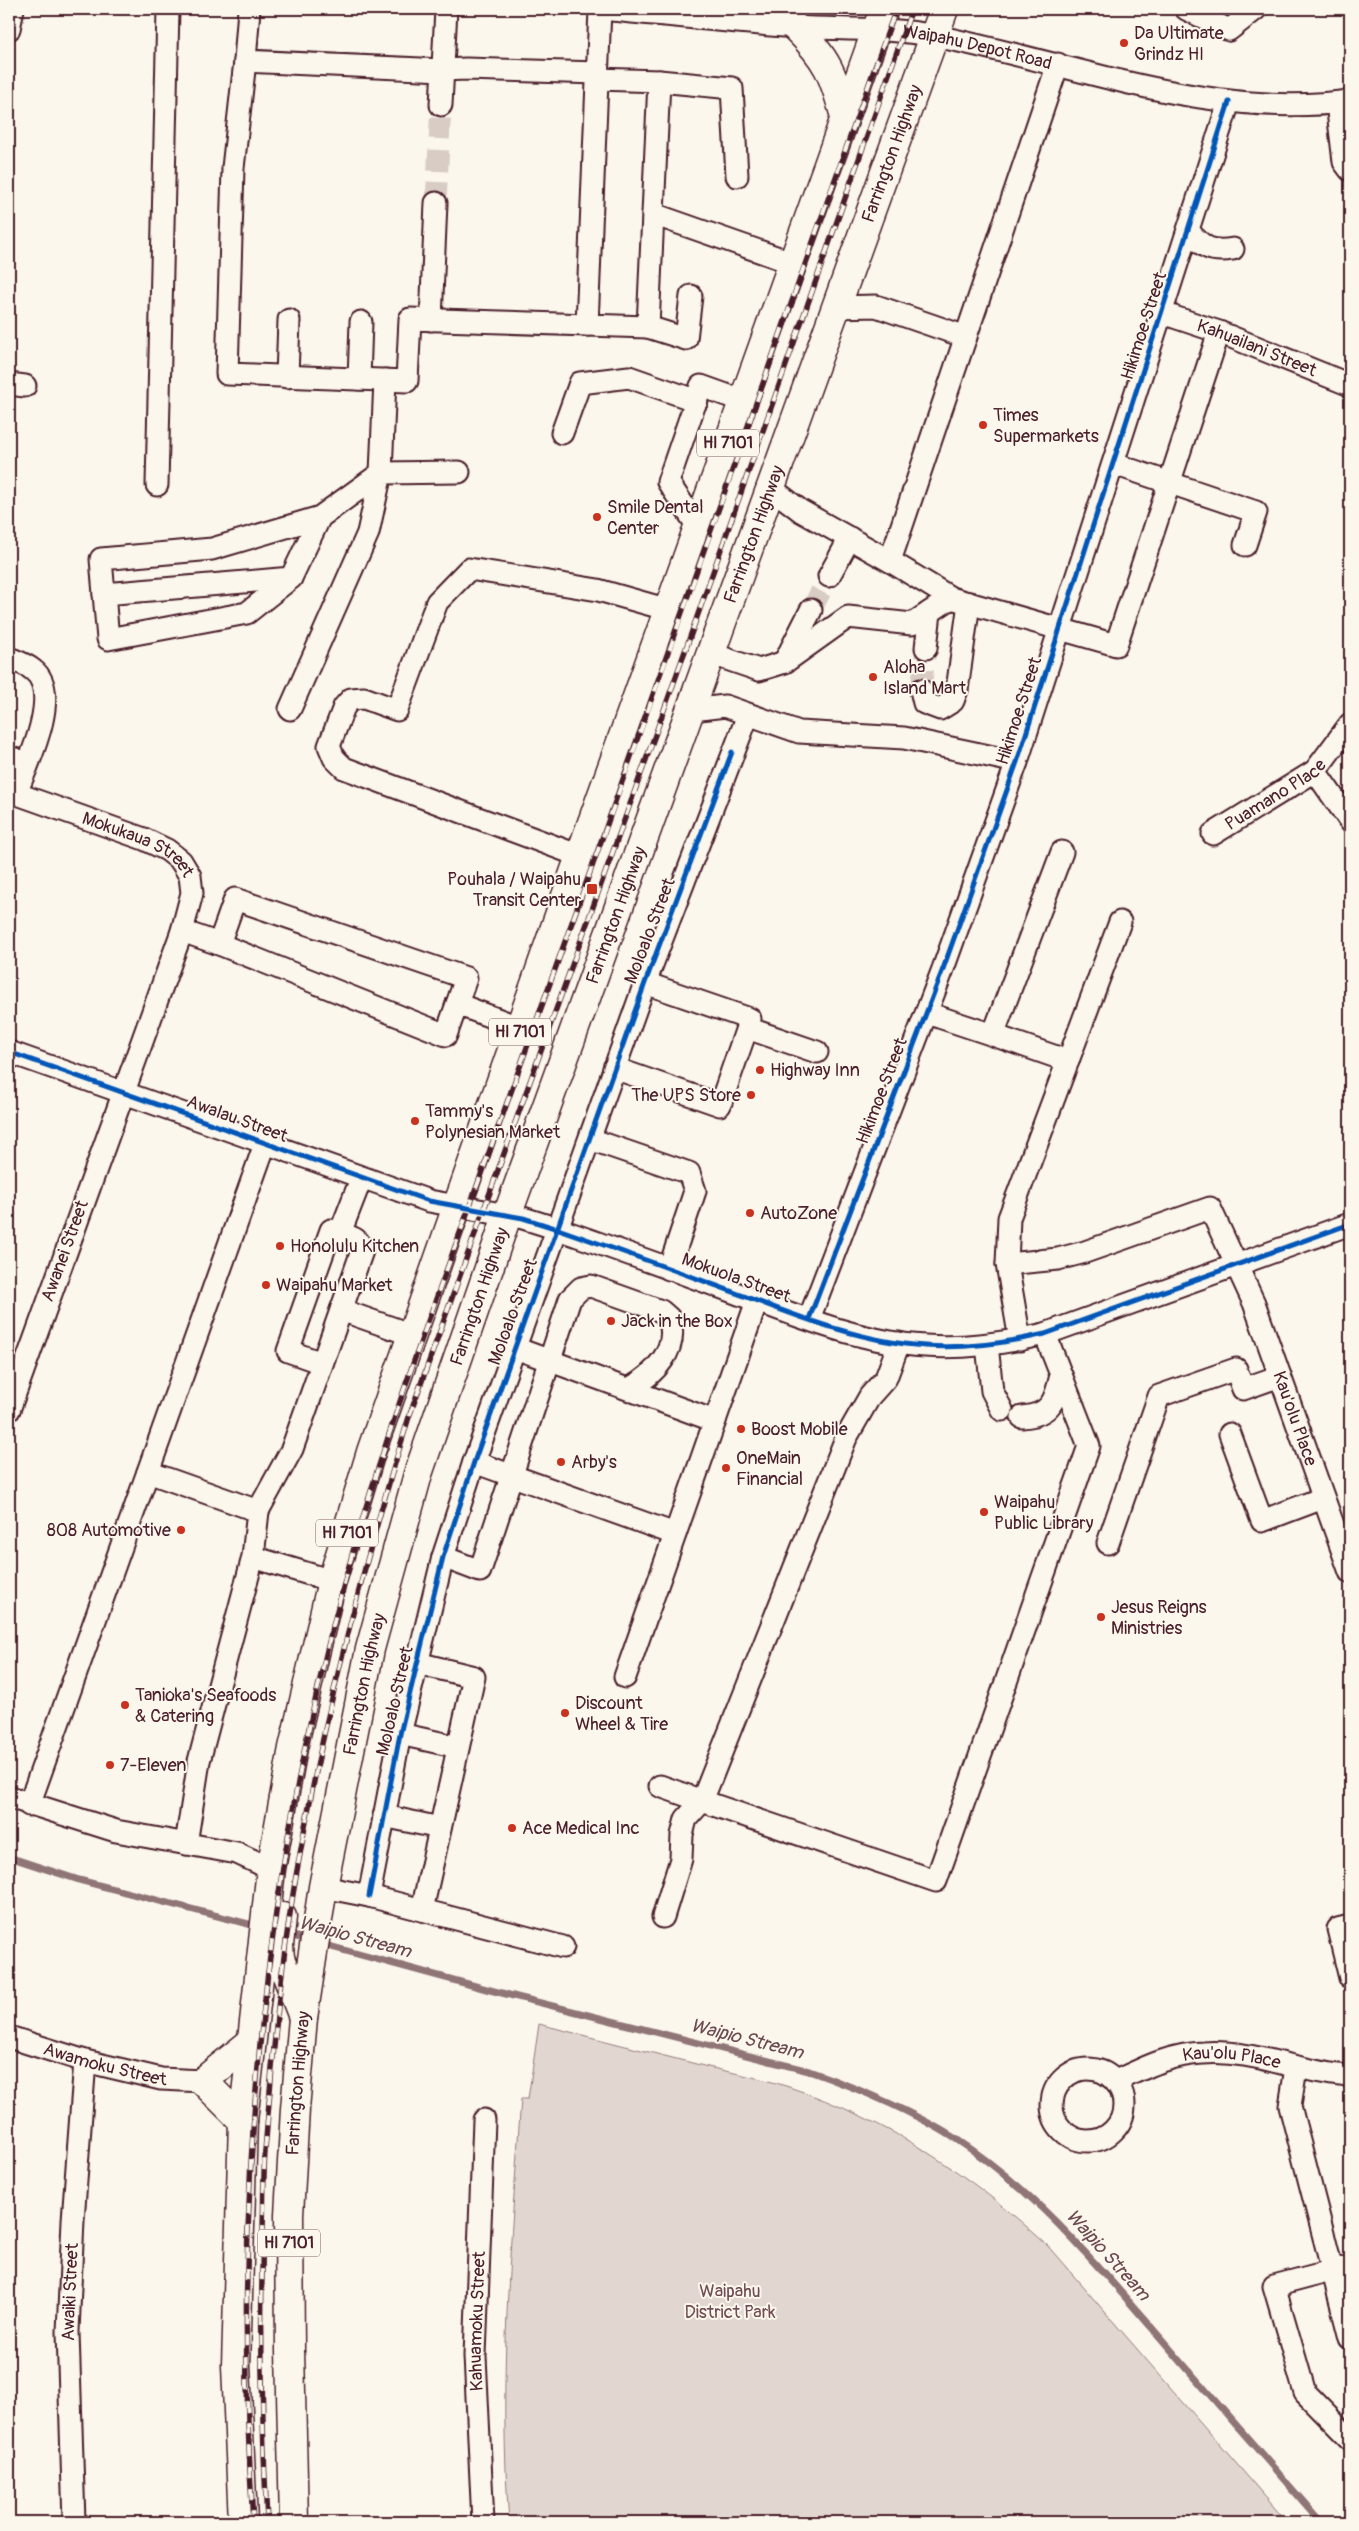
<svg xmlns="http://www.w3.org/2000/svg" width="1359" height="2531" font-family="Pangolin,sans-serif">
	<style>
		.green { fill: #e2d7d0; stroke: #967b7e }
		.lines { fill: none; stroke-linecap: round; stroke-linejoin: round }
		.stream { stroke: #907477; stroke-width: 7 }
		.minor-tunnel { stroke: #d8ccc5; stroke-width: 21; stroke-dasharray: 21 11; stroke-linecap: butt }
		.minor-casing { stroke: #4a1f2b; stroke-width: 25 }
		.major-casing { stroke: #4a1f2b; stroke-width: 31 }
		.minor { stroke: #fbf7ec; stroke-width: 21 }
		.major { stroke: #fbf7ec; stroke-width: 28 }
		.rail-casing { stroke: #4a1f2b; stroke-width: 5.5 }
		.rail { stroke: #fbf7ec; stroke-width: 4; stroke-dasharray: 11; stroke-linecap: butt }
		.cycleway-casing { stroke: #fbf7ec; stroke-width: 8 }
		.cycleway { stroke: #0057b8; stroke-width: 5 }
		.poi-dot { fill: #c8321e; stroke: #fbf7ec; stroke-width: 2 }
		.labels { text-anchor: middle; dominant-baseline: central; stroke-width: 4; stroke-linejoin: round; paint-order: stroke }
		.shield { fill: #fbf7ec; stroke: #7f6065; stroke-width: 1 }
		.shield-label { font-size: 16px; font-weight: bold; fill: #4a1f2b }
		.poi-label { font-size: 18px; fill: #4a1f2b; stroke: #fbf7ec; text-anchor: start }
		.street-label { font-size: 18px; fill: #4a1f2b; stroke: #fbf7ec }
		.park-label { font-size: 18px; fill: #704d54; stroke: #fbf7ec }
		.water-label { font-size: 19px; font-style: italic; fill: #6d4a51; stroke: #fbf7ec }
	</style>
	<rect width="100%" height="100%" fill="#fbf7ec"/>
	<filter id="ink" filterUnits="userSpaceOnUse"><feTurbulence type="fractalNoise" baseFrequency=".02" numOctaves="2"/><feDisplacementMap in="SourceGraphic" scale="10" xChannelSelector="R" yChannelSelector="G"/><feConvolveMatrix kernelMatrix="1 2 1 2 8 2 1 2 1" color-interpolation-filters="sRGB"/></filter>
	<g filter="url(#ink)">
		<path class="green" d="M539 2024C594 2038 649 2052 704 2066 732 2073 762 2078 789 2087 889 2121 969 2173 1046 2244L1287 2522H509C498 2381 511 2239 521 2099H528Z"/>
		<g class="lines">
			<g class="stream">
				<polyline points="9,1857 79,1880 260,1927"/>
				<polyline points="285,1934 308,1940"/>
				<path d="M321 1944 490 1990 809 2071C860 2089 910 2110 956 2139 1033 2189 1092 2259 1152 2328 1208 2393 1264 2457 1321 2522"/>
			</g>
			<g class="minor-tunnel">
				<polyline points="436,203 441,105"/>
				<polyline points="811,610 829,576"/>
				<polyline points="921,690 926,648"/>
			</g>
			<defs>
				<g id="minor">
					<polyline points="249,9 245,61 443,70 466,69 597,73"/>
					<polyline points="600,9 587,325 648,327 653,214"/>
					<path id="s1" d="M601 9C666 15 730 22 795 27 841 30 889 27 935 36 1072 63 1209 120 1350 101"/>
					<polyline points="1186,9 1229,30 1256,9"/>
					<polyline points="9,29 13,9"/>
					<polyline points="245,61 233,168 227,374 407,381 410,319 587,325"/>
					<polyline points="1058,64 890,561 951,598 1116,645 1219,332"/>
					<polyline points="597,79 659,81 732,88 737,176"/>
					<polyline points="659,81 653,214 793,263"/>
					<polyline points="1337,103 1344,162 1350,170"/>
					<polyline points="441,105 446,9"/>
					<path d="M1188 231C1203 247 1210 253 1233 249"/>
					<polyline points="836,307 876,306 966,337"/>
					<path id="s2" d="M1162 313 1219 332 1350 385"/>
					<polyline points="431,320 436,203"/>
					<polyline points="648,327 686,339 691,296"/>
					<polyline points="287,377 289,320"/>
					<polyline points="359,379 361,322"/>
					<polyline points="9,384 25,386"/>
					<polyline points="562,433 580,383 629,377 697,401"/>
					<polyline points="1114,464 1256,512 1245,545"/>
					<polyline points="157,485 168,9"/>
					<polyline points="771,488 801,511 890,561"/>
					<polyline points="320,517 212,549 101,559 104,594 291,578 320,517 381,473 385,380"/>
					<polyline points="698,527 668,482 701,386 743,401"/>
					<polyline points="829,576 850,538"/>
					<polyline points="104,594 108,639 247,613 291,578"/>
					<polyline points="926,648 930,612"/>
					<polyline points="712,654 759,670 785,662 848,617 912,624 951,598"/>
					<path d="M9 658C16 661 26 664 33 670 63 692 27 766 16 793"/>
					<polyline points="786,659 811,610"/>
					<polyline points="921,690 924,703 940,709 953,701 957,690 969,603"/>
					<polyline points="290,709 368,533 381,473 459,472"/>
					<polyline points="692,710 725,706 799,732 904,738 1017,762"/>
					<polyline points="9,757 27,763"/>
					<polyline points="1315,771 1350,821"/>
					<path id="s3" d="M9 791 144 839 167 850 181 861 190 876 192 893 182 931 9 1410"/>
					<path id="s4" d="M1213 834 1315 771 1350 724"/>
					<polyline points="580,856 344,768 334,758 329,746 344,707 351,699 364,698 397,710 437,602 469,569 598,590 669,610"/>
					<polyline points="182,931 219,944 235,899 466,978 457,1004 521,1028"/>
					<polyline points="219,944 446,1035 457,1004"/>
					<polyline points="927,1013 993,1035 1062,852"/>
					<polyline points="747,1028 817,1052"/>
					<polyline points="993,1035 1068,1061"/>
					<path d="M9 1052 429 1201 523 1218 558 1229C618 1250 677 1271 736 1293 797 1316 860 1342 925 1346 966 1349 1006 1343 1045 1334L1350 1224"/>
					<polyline points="614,1068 720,1105 750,1019 645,983"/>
					<polyline points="590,1139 689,1173 695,1191 669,1269"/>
					<path id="s5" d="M1007 1264 1058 1259 1085 1252 1210 1208 1254 1303 1350 1572"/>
					<polyline points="341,1310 412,1335"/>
					<polyline points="809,1319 943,969 1017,762 1229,102"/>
					<polyline points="1020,1340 1007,1264 1009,1218 1120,922"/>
					<polyline points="899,1343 886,1378 870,1396 846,1438 702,1801 936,1881 1089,1446 1045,1334"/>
					<polyline points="987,1345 992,1391 1002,1410"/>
					<polyline points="515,1348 715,1421"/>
					<polyline points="322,1363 288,1351 331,1230 340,1233 361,1179"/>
					<path d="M1022 1417C1051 1415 1055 1401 1061 1375"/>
					<polyline points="1230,1434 1262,1521 1323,1498"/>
					<polyline points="474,1462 675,1534"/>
					<polyline points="148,1472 258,1511"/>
					<polyline points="1108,1543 1159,1396 1236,1369 1243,1389 1280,1376"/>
					<polyline points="253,1557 332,1581"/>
					<path d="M443 1557 480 1571 570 1299 581 1288 591 1286 661 1311 669 1318C680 1349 654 1375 629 1389"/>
					<polyline points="417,1663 474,1677 422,1910"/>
					<polyline points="625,1677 757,1301"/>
					<polyline points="400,1734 458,1747"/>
					<polyline points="660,1786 702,1801"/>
					<polyline points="9,1797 116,1831 237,1853 271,1869"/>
					<polyline points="29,1805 265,1144"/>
					<polyline points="384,1816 440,1828"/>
					<path d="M186 1844 199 1761 253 1557 258 1511 292 1449 362 1251C360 1238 351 1237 340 1233"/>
					<polyline points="323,1887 369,1896 563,1947"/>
					<polyline points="369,1896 400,1734 443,1557 474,1462 645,983 748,715"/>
					<polyline points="663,1917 681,1859 682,1835 686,1819 702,1801"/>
					<polyline points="1350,1926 1338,1929 1350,1978"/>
					<path id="s6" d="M9 2037 85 2061 161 2079 203 2081"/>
					<polyline points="1296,2068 1290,2106 1350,2338"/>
					<circle cx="1088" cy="2105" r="36"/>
					<path id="s7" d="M1116 2081C1144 2068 1171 2054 1203 2053 1253 2049 1300 2073 1350 2076"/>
					<polyline points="1350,2266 1274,2286 1305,2393 1350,2439"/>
					<path id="s8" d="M74 2522 68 2332 73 2220 85 2061"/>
					<path id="s9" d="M483 2522 475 2356 484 2120"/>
				</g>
				<g id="major">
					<path d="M795 27C828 59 833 74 845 117"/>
					<polyline points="282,1917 279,1945 280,1958 303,2017"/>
					<polyline points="243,2121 203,2081 251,2042"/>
					<polyline points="243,2522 236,2366 243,2121 271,1869 293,1748 332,1581 371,1452 412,1335 580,856 884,9"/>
					<path id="s10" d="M294 2522 290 2350 289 2215 295 2109 303 2018 323 1887 370 1649 418 1474 507 1216 944 9"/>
				</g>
			</defs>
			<use href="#minor" class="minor-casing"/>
			<use href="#major" class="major-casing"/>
			<use href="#minor" class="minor"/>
			<use href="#major" class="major"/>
			<defs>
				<g id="rail">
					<path d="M253 2522C232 2208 261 1889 344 1584 377 1461 420 1342 464 1222 507 1103 550 983 593 864 696 579 793 293 896 9"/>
					<path d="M267 2522C262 2424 260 2327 263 2229 264 2199 263 2169 266 2139 273 2052 281 1963 296 1876 323 1720 362 1568 409 1417L673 685 912 9"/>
				</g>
			</defs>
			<use href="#rail" class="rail-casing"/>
			<use href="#rail" class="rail"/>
			<defs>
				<g id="cycleway">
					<path d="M9 1052 429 1201 523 1218 558 1229C618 1250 677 1271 736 1293 797 1316 860 1342 925 1346 966 1349 1006 1343 1045 1334L1350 1224"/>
					<polyline points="809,1319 943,969 1017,762 1229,102"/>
					<polyline points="369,1896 400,1734 443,1557 474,1462 645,983 732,752"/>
				</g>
			</defs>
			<use href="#cycleway" class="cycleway-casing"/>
			<use href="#cycleway" class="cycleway"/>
		</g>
	</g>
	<g class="poi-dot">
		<circle cx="1124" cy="43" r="5"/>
		<circle cx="983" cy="425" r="5"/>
		<circle cx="597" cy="517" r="5"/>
		<circle cx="873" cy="677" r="5"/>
		<rect x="586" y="883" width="12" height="12" rx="2.5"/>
		<circle cx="760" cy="1070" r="5"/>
		<circle cx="751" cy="1095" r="5"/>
		<circle cx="415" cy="1121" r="5"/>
		<circle cx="750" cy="1213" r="5"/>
		<circle cx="280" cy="1246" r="5"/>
		<circle cx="266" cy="1285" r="5"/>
		<circle cx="611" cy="1321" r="5"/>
		<circle cx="741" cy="1429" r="5"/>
		<circle cx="561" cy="1462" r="5"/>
		<circle cx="726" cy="1468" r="5"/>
		<circle cx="984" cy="1512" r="5"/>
		<circle cx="181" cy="1530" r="5"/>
		<circle cx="1101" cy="1617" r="5"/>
		<circle cx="125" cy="1705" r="5"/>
		<circle cx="565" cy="1713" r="5"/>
		<circle cx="110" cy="1765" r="5"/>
		<circle cx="512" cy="1828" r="5"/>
	</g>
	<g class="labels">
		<g class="shield">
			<rect x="697" y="429.5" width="62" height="27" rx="4"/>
			<rect x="489" y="1018.5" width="62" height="27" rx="4"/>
			<rect x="316" y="1519.5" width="62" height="27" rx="4"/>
			<rect x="258" y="2229.5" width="62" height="27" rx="4"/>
		</g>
		<g class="shield-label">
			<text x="728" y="443">HI 7101</text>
			<text x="520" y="1032">HI 7101</text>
			<text x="347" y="1533">HI 7101</text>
			<text x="289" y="2243">HI 7101</text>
		</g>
		<g class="poi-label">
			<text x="1134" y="33">Da Ultimate<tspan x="1134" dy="21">Grindz HI</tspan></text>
			<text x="993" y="415">Times<tspan x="993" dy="21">Supermarkets</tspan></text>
			<text x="607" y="507">Smile Dental<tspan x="607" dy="21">Center</tspan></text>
			<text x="883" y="667">Aloha<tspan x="883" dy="21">Island Mart</tspan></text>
			<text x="581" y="879" text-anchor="end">Pouhala / Waipahu<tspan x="581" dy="21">Transit Center</tspan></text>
			<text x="770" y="1070">Highway Inn</text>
			<text x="741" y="1095" text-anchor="end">The UPS Store</text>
			<text x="425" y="1111">Tammy's<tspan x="425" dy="21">Polynesian Market</tspan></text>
			<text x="760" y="1213">AutoZone</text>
			<text x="290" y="1246">Honolulu Kitchen</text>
			<text x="276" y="1285">Waipahu Market</text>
			<text x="621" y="1321">Jack in the Box</text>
			<text x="751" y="1429">Boost Mobile</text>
			<text x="736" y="1458">OneMain<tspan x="736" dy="21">Financial</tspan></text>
			<text x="571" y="1462">Arby's</text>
			<text x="994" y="1502">Waipahu<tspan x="994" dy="21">Public Library</tspan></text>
			<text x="171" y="1530" text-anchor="end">808 Automotive</text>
			<text x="1111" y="1607">Jesus Reigns<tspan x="1111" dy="21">Ministries</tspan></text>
			<text x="135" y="1695">Tanioka's Seafoods<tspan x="135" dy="21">&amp; Catering</tspan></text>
			<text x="575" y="1703">Discount<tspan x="575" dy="21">Wheel &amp; Tire</tspan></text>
			<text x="120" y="1765">7-Eleven</text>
			<text x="522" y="1828">Ace Medical Inc</text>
		</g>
		<g class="street-label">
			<text stroke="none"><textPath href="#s1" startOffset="379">Waipahu Depot Road</textPath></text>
			<text stroke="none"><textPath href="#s10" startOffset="2464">Farrington Highway</textPath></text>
			<text transform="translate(1144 326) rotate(-72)">Hikimoe Street</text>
			<text stroke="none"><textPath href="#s2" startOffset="101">Kahuailani Street</textPath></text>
			<text stroke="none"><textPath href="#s10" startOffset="2059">Farrington Highway</textPath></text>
			<text transform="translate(1019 711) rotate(-72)">Hikimoe Street</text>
			<text stroke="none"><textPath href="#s4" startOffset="74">Puamano Place</textPath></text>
			<text stroke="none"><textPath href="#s3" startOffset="141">Mokukaua Street</textPath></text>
			<text stroke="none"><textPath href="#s10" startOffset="1654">Farrington Highway</textPath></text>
			<text transform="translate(650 931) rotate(-69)">Moloalo Street</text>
			<text transform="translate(882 1091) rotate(-69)">Hikimoe Street</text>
			<text transform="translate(237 1119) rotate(20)">Awalau Street</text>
			<text transform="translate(65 1251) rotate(-70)">Awanei Street</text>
			<text transform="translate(736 1278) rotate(20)">Mokuola Street</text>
			<text stroke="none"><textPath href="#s10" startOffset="1249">Farrington Highway</textPath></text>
			<text transform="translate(513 1312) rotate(-70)">Moloalo Street</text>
			<text stroke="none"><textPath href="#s5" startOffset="439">Kau'olu Place</textPath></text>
			<text stroke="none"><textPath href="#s10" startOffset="844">Farrington Highway</textPath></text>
			<text transform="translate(395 1701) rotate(-77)">Moloalo Street</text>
			<text stroke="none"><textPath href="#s7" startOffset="121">Kau'olu Place</textPath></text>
			<text stroke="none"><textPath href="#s6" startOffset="100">Awamoku Street</textPath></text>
			<text stroke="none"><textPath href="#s10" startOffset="439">Farrington Highway</textPath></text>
			<text stroke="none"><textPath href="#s8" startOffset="230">Awaiki Street</textPath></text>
			<text stroke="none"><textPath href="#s9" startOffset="201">Kahuamoku Street</textPath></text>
		</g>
		<g class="park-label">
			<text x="730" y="2291">Waipahu<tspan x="730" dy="21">District Park</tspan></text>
		</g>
		<g class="water-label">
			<text transform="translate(355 1937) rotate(15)">Waipio Stream</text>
			<text transform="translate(747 2039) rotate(14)">Waipio Stream</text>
			<text transform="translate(1108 2255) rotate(48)">Waipio Stream</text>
		</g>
	</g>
	<rect width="1359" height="2531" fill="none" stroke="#fbf7ec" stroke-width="30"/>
	<rect x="15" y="15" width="1329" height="2501" fill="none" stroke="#4a1f2b" stroke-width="2" filter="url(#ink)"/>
</svg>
